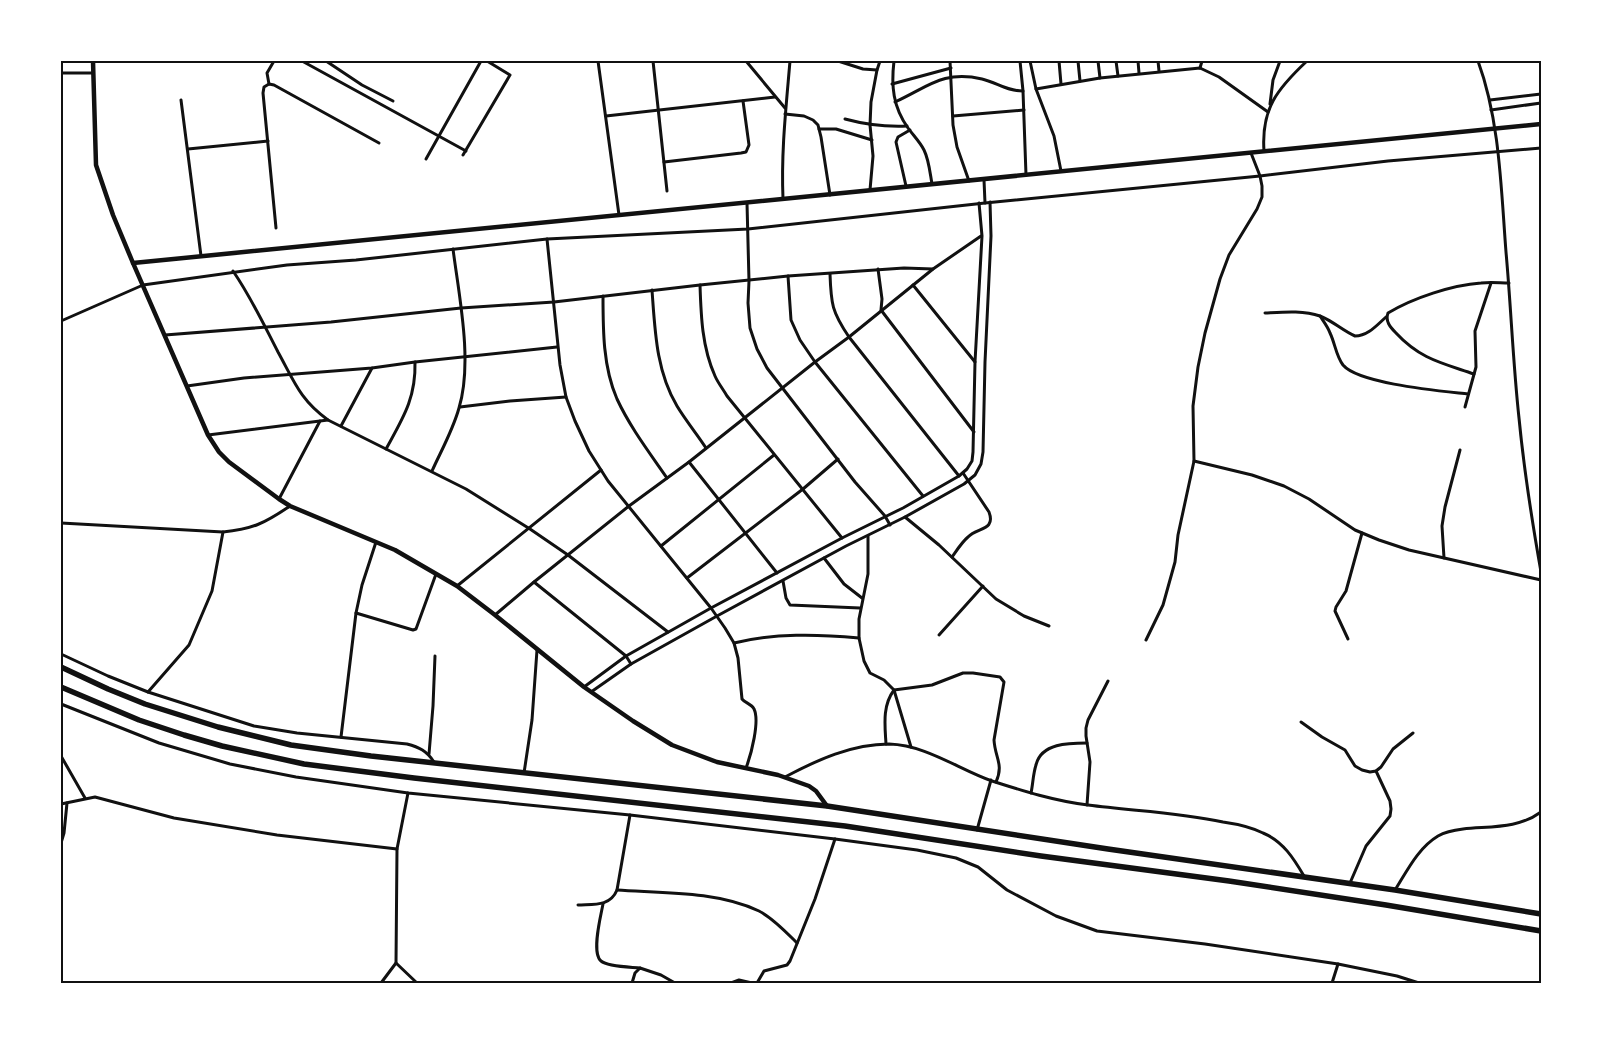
<svg xmlns="http://www.w3.org/2000/svg" width="1602" height="1044" font-family="'Open Sans',sans-serif">
	<style>
		.lines { fill: none; stroke-linecap: round; stroke-linejoin: round }
		.minor { stroke: #111; stroke-width: 3 }
		.tertiary { stroke: #111; stroke-width: 4.5 }
		.trunk { stroke: #111; stroke-width: 5.5 }
		.neatline { fill: none; stroke: #111; stroke-width: 2 }
	</style>
	<rect width="100%" height="100%" fill="#fff"/>
	<g class="lines">
		<g class="minor">
			<polyline points="302,61 466,151"/>
			<polyline points="326,61 362,85 393,101"/>
			<polyline points="598,61 619,215"/>
			<polyline points="653,61 667,191"/>
			<polyline points="746,61 785,108"/>
			<polyline points="838,61 863,69 877,70"/>
			<path d="M894 61C891 86 893 107 908 128 913 135 920 142 924 150 929 160 930 173 932 184"/>
			<polyline points="950,61 953,125 957,147 969,181"/>
			<polyline points="1020,61 1023,91 1026,175"/>
			<polyline points="1030,61 1036,89 1054,136 1061,171"/>
			<polyline points="1059,61 1061,84"/>
			<polyline points="1078,61 1080,81"/>
			<polyline points="1098,61 1100,78"/>
			<polyline points="1116,61 1118,76"/>
			<polyline points="1138,61 1139,73"/>
			<polyline points="1158,61 1159,71"/>
			<path d="M1478 61C1500 121 1501 189 1506 252 1511 307 1513 363 1519 418 1524 470 1532 521 1541 572"/>
			<polyline points="1200,68 1202,61"/>
			<polyline points="61,73 93,73"/>
			<polyline points="269,84 267,73 274,61"/>
			<polyline points="892,84 951,68"/>
			<polyline points="1036,89 1100,78 1200,68 1219,77 1268,112"/>
			<polyline points="181,100 201,256"/>
			<polyline points="1490,100 1541,94"/>
			<path d="M895 102C928 87 943 70 982 79 998 83 1006 91 1023 91"/>
			<polyline points="1270,104 1273,80 1280,61"/>
			<polyline points="1491,110 1541,103"/>
			<polyline points="785,114 804,116 813,120 818,125 821,137 830,195"/>
			<polyline points="606,116 775,97"/>
			<polyline points="953,116 1024,110"/>
			<path d="M845 119C867 125 884 127 907 126"/>
			<polyline points="819,129 836,129 872,140"/>
			<polyline points="188,149 268,141"/>
			<path d="M1264 151C1261 109 1277 89 1307 61"/>
			<polyline points="463,155 510,75 487,61"/>
			<polyline points="426,159 481,61"/>
			<polyline points="664,162 741,153 746,152 749,145 743,101"/>
			<polyline points="984,180 985,203"/>
			<polyline points="906,186 896,142 898,137 910,130"/>
			<polyline points="870,190 873,156 870,125 871,102 877,70 880,61"/>
			<path d="M783 199C781 152 786 108 790 61"/>
			<polyline points="747,203 749,281 748,303 750,328 757,349 767,368 855,482 885,516 890,525"/>
			<polyline points="276,228 263,93 264,87 269,84 274,85 379,143"/>
			<path d="M547 239 560 365 566 397 575 421 589 451 608 481 711 608 725 628 734 643 738 658 742 699C745 703 752 704 754 709 760 721 751 755 746 768"/>
			<polyline points="878,269 882,299 881,310 974,432"/>
			<path d="M233 271C251 297 264 325 278 352 294 381 300 400 328 420L466 489 530 529 568 555 668 632"/>
			<path d="M830 274C831 304 832 312 849 337L959 476"/>
			<polyline points="788,276 791,320 800,340 815,362 923,496"/>
			<path d="M700 285C701 316 702 347 715 376 718 383 723 389 727 396L842 538"/>
			<polyline points="913,285 975,362"/>
			<path d="M652 290C655 330 656 371 677 406 686 421 697 434 706 448"/>
			<path d="M603 296C603 330 603 367 617 399 630 427 649 452 667 478"/>
			<path d="M1265 313C1283 312 1303 310 1320 316 1333 321 1343 331 1355 336 1368 336 1377 325 1386 317"/>
			<path d="M1320 316C1324 322 1328 327 1330 333 1335 343 1336 356 1343 365 1359 384 1442 391 1468 394"/>
			<polyline points="61,321 143,285 287,265 356,260 547,239 748,229 985,203 1260,176 1388,161 1541,148"/>
			<polyline points="165,335 331,322 461,308 554,302 700,285 788,276 904,268 933,269"/>
			<path d="M1474 374C1442 363 1420 359 1396 333 1390 327 1385 321 1388 313 1413 298 1452 285 1481 283 1491 282 1500 283 1509 283"/>
			<polyline points="187,386 244,378 372,368 415,362 557,347"/>
			<polyline points="460,407 510,401 566,397"/>
			<polyline points="1465,407 1476,367 1475,331 1491,283"/>
			<polyline points="341,426 372,368"/>
			<polyline points="208,435 328,420"/>
			<path d="M386 449C403 418 416 398 415 362"/>
			<polyline points="1194,461 1252,475 1284,486 1309,499 1355,530 1379,540 1409,550 1541,580"/>
			<polyline points="689,462 777,573"/>
			<path d="M432 471C441 451 453 430 459 408 473 362 459 296 453 249"/>
			<polyline points="279,499 320,421"/>
			<polyline points="905,517 939,545 996,599 1024,616 1049,626"/>
			<path d="M61 523 223 532C253 529 265 523 290 506"/>
			<polyline points="868,536 868,574 859,619 859,638 864,661 870,673 884,680 894,690 911,747"/>
			<polyline points="661,546 774,455"/>
			<path d="M952 557C957 550 962 542 968 537 977 527 996 531 989 512L963 473"/>
			<polyline points="824,558 844,584 862,598"/>
			<polyline points="1444,558 1442,526 1445,507 1460,450"/>
			<polyline points="687,578 803,489 838,459"/>
			<polyline points="783,581 786,598 790,605 860,608"/>
			<polyline points="534,582 626,656 631,664"/>
			<polyline points="457,586 601,470"/>
			<polyline points="356,613 413,630 416,629 436,574"/>
			<polyline points="495,615 534,582 629,506 689,462 815,362 849,337 933,269 981,236"/>
			<polyline points="939,635 983,586"/>
			<polyline points="1348,639 1335,611 1336,607 1346,591 1362,533"/>
			<polyline points="1146,640 1163,605 1175,562 1178,535 1194,461 1193,406 1198,367 1205,333 1220,279 1229,255 1257,209 1262,197 1262,186 1260,176 1251,153"/>
			<path d="M734 643C775 633 817 634 859 638"/>
			<path d="M61 654 108 676 148 692 254 726 297 733 407 744C419 747 427 751 434 762"/>
			<polyline points="584,687 626,656 711,608 842,538 903,508 959,476 967,469 972,461 973,452 975,362 982,236 979,203"/>
			<polyline points="148,692 189,645 212,591 223,532"/>
			<polyline points="591,692 631,664 717,616 846,546 905,517 964,484 975,475 981,464 983,452 985,362 991,236 990,202"/>
			<polyline points="61,704 159,743 230,764 296,777 408,793 630,815 835,839 917,850 956,858 978,867 1007,890 1056,916 1097,931 1205,944 1338,964 1397,976 1419,983"/>
			<polyline points="1301,722 1322,737 1345,750 1355,766 1362,770 1370,772 1376,771 1381,767 1393,749 1413,733"/>
			<polyline points="341,737 356,613 362,585 376,542"/>
			<path d="M886 744C885 726 882 706 894 690L932 685 963 673H973L1000 677 1004 682 994 740C995 758 1004 764 996 782"/>
			<polyline points="429,754 433,706 435,656"/>
			<polyline points="61,756 85,798"/>
			<polyline points="524,773 532,720 537,650"/>
			<path d="M785 777C817 760 852 744 889 744 926 745 958 769 992 781 1023 791 1055 801 1088 805 1133 811 1178 812 1223 822 1237 824 1251 827 1263 833 1283 841 1294 859 1304 876"/>
			<path d="M1031 793C1033 784 1033 774 1036 765 1041 743 1069 743 1087 743"/>
			<polyline points="61,804 95,797 174,818 277,835 397,849"/>
			<polyline points="1087,805 1090,762 1086,736 1086,728 1088,720 1108,681"/>
			<polyline points="977,830 991,780"/>
			<polyline points="61,843 64,833 67,803"/>
			<polyline points="1350,883 1366,846 1390,816 1391,809 1390,801 1376,771"/>
			<path d="M617 890C662 893 717 891 759 911 773 918 786 932 797 943"/>
			<path d="M1395 890C1407 871 1418 848 1438 836 1445 832 1455 830 1463 829 1490 826 1518 829 1541 812"/>
			<path d="M603 904C601 915 591 953 601 961 608 967 631 967 640 968"/>
			<path d="M578 905C593 904 610 907 617 890L630 815"/>
			<polyline points="396,963 417,983"/>
			<polyline points="381,983 396,963 397,849 408,793"/>
			<polyline points="632,983 635,973 640,968 661,975 675,983"/>
			<polyline points="731,983 739,980 752,983"/>
			<polyline points="757,983 764,971 787,965 790,961 815,899 835,839"/>
			<polyline points="1332,983 1338,964"/>
		</g>
		<g class="tertiary">
			<polyline points="93,61 96,165 113,215 133,263 208,435 219,452 229,462 279,499 290,506 395,550 457,586 495,615 584,687 633,721 672,745 717,762 778,775 809,786 816,791 827,806"/>
			<polyline points="133,263 1541,124"/>
		</g>
		<g class="trunk">
			<polyline points="61,667 108,689 145,704 218,727 291,745 371,756 827,806 1108,849 1395,890 1541,914"/>
			<polyline points="61,687 139,720 184,735 222,746 304,764 414,778 845,826 1041,856 1229,881 1386,905 1541,931"/>
		</g>
	</g>
	<rect width="1602" height="1044" fill="none" stroke="#ffffff" stroke-width="125"/>
	<rect x="62" y="62" width="1478" height="920" class="neatline"/>
</svg>
